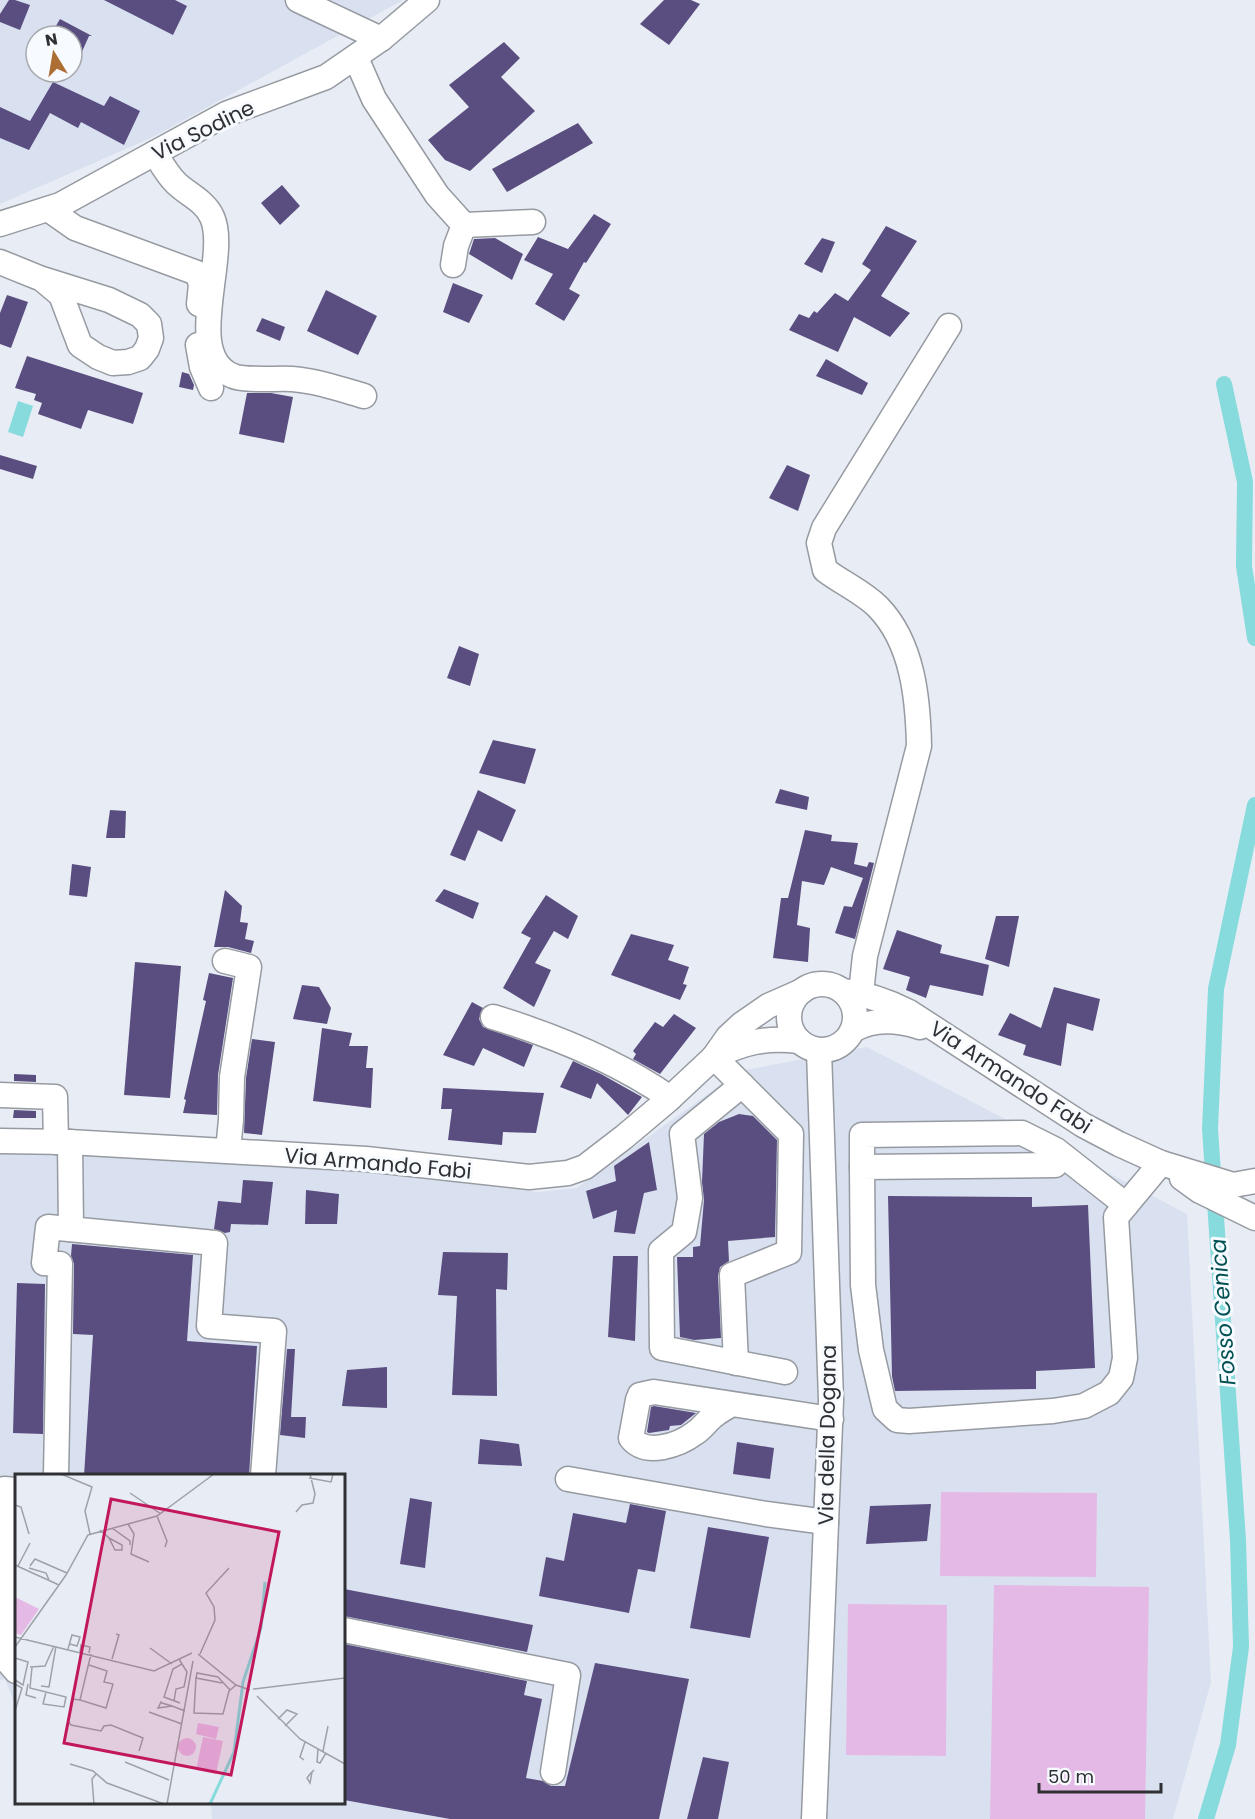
<svg xmlns="http://www.w3.org/2000/svg" width="1255" height="1819" font-family="Poppins,sans-serif">
	<style>
		.built { fill: #d9e0ef; fill-rule: evenodd }
		.green { fill: #e5b9e6 }
		.water { fill: #87dbdc }
		.lines { fill: none; stroke-linecap: round; stroke-linejoin: round }
		.canal { stroke: #87dbdc; stroke-width: 16 }
		.building { fill: #5a4e81 }
		.minor-casing { stroke: #969aa1; stroke-width: 27 }
		.minor { stroke: #fff; stroke-width: 24 }
		.labels { text-anchor: middle; dominant-baseline: central; stroke-width: 6; stroke-linejoin: round; paint-order: stroke }
		.street-label { font-size: 21px; fill: #2e3033; stroke: #f7faff }
		.water-label { font-size: 22px; font-style: italic; fill: #015153; stroke: #f7faff }
		.inset-river { fill: none; stroke: #87dbdc; stroke-width: 3 }
		.inset-road { fill: none; stroke: #9ea1a7; stroke-width: 1.5 }
		.view { fill: #c2185b; fill-opacity: 0.15; stroke: #c2185b; stroke-width: 3 }
		.inset-edge { fill: none; stroke: #2e3033; stroke-width: 3 }
	</style>
	<rect width="100%" height="100%" fill="#e8edf5"/>
	<g class="built">
		<path d="M0 0H403L153 137 0 204ZM36 36H72V72H36Z"/>
		<polygon points="867,1047 1187,1214 1211,1682 1173,1819 212,1819 211,1803 344,1802 344,1476 16,1476 16,1707 5,1679 0,1680 0,1151 281,1163 539,1192 577,1188 740,1071"/>
	</g>
	<g class="green">
		<polygon points="941,1492 1097,1493 1096,1577 940,1576"/>
		<polygon points="994,1585 1149,1587 1145,1819 990,1819"/>
		<polygon points="848,1604 947,1605 946,1756 846,1755"/>
	</g>
	<polygon class="water" points="18,401 33,406 23,437 8,432"/>
	<g class="lines">
		<g class="canal">
			<polyline points="1224,384 1245,482 1244,566 1255,638"/>
			<polyline points="1206,1819 1228,1745 1241,1647 1238,1540 1210,1129 1216,989 1255,805"/>
		</g>
	</g>
	<g class="building">
		<polygon points="9,0 15,0 30,5 20,30 0,22 0,14"/>
		<polygon points="104,0 175,0 187,6 173,35"/>
		<polygon points="664,0 691,0 700,4 669,45 640,24"/>
		<polygon points="60,19 92,36 89,36 72,74 72,36 50,36"/>
		<polygon points="504,42 520,58 501,77 535,111 470,171 445,160 428,140 469,107 449,85"/>
		<polygon points="53,82 104,106 110,96 140,111 124,145 81,122 78,128 50,113 29,150 0,138 0,107 30,121"/>
		<polygon points="578,123 593,143 507,192 492,169"/>
		<polygon points="282,185 300,206 280,225 261,203"/>
		<polygon points="594,214 611,224 586,263 584,262 569,289 580,295 564,321 535,304 553,274 524,260 538,237 568,249"/>
		<polygon points="886,226 917,241 881,296 910,313 890,337 854,317 838,352 789,330 799,314 809,318 814,311 817,313 835,293 848,301 871,270 862,264"/>
		<polygon points="495,238 523,254 512,280 469,254 474,239"/>
		<polygon points="822,238 835,242 822,273 804,264"/>
		<polygon points="453,283 483,295 469,323 443,312"/>
		<polygon points="326,290 377,316 358,355 307,331"/>
		<polygon points="7,295 28,302 11,348 0,344 0,313"/>
		<polygon points="262,318 285,327 280,341 256,331"/>
		<polygon points="27,356 143,393 133,424 88,410 81,429 38,414 42,403 34,400 36,394 15,388"/>
		<polygon points="826,359 868,383 862,395 816,376"/>
		<polygon points="182,372 189,374 194,385 193,390 179,387"/>
		<polygon points="247,393 271,393 293,397 284,443 239,434"/>
		<polygon points="0,455 37,466 33,479 0,469"/>
		<polygon points="787,465 810,475 798,511 769,498"/>
		<polygon points="459,646 479,654 470,686 447,678"/>
		<polygon points="493,740 536,749 525,784 479,773"/>
		<polygon points="780,789 809,797 807,810 775,803"/>
		<polygon points="478,790 516,810 502,842 478,830 465,861 450,855"/>
		<polygon points="110,810 126,811 125,838 106,838"/>
		<polygon points="805,830 832,835 831,841 858,843 854,864 867,867 869,862 874,863 855,939 835,933 844,906 852,907 863,878 831,867 824,885 802,881 797,925 810,928 808,962 773,958 781,898 788,898"/>
		<polygon points="72,864 91,867 87,897 69,895"/>
		<polygon points="444,889 479,903 473,919 435,901"/>
		<polygon points="225,890 242,906 240,922 248,923 245,939 254,941 251,953 228,947 214,947"/>
		<polygon points="546,895 578,916 568,939 554,931 535,963 551,970 534,1007 503,988 531,938 521,933"/>
		<polygon points="996,916 1019,916 1009,967 985,959"/>
		<polygon points="897,930 942,945 940,953 989,965 983,996 930,985 926,998 906,990 910,977 883,969"/>
		<polygon points="631,934 674,945 668,960 689,967 683,984 687,985 680,1000 611,975"/>
		<polygon points="135,962 181,966 170,1098 124,1095"/>
		<polygon points="209,973 233,978 218,1075 217,1115 183,1113 186,1100 184,1099 206,1001 203,1000"/>
		<polygon points="302,985 319,987 331,1008 327,1024 293,1019"/>
		<polygon points="1054,987 1100,999 1093,1031 1067,1023 1061,1066 1023,1055 1026,1045 998,1035 1010,1013 1041,1028"/>
		<polygon points="472,1002 483,1008 479,1019 483,1027 533,1045 524,1067 483,1048 474,1066 443,1055"/>
		<polygon points="674,1014 696,1028 660,1074 633,1059 636,1054 633,1051 655,1022 663,1027"/>
		<polygon points="322,1028 352,1033 349,1046 368,1046 366,1068 373,1068 371,1108 313,1101"/>
		<polygon points="252,1039 275,1042 262,1135 244,1133 246,1078"/>
		<polygon points="573,1061 601,1074 642,1097 628,1115 597,1083 591,1099 560,1087"/>
		<polygon points="14,1074 36,1075 36,1082 14,1081"/>
		<polygon points="443,1088 544,1093 536,1133 503,1132 502,1145 448,1140 452,1109 441,1109"/>
		<polygon points="14,1110 36,1111 36,1118 13,1118"/>
		<polygon points="739,1114 753,1116 777,1140 775,1237 728,1241 729,1261 720,1267 718,1276 721,1338 694,1340 680,1337 677,1257 693,1257 693,1247 700,1246 704,1200 702,1182 704,1134 719,1122"/>
		<polygon points="649,1142 657,1190 644,1193 635,1234 614,1232 617,1210 593,1219 586,1191 616,1181 614,1166"/>
		<polygon points="243,1180 273,1182 268,1225 231,1224 230,1232 225,1233 214,1229 218,1201 241,1203"/>
		<polygon points="306,1190 339,1194 337,1224 305,1224"/>
		<polygon points="888,1196 1032,1197 1032,1207 1088,1205 1095,1368 1036,1371 1036,1389 895,1391 892,1376"/>
		<polygon points="72,1244 193,1255 187,1341 257,1346 249,1476 84,1476 93,1335 73,1334 74,1264 71,1256"/>
		<polygon points="443,1252 508,1253 507,1290 496,1289 497,1396 452,1395 457,1296 438,1295"/>
		<polygon points="613,1256 638,1256 635,1341 608,1337"/>
		<polygon points="17,1283 45,1284 43,1434 13,1433"/>
		<polygon points="287,1349 295,1349 291,1417 306,1417 305,1438 280,1435"/>
		<polygon points="387,1367 387,1408 342,1406 347,1370"/>
		<polygon points="654,1406 696,1413 681,1425 670,1426 669,1430 649,1433 647,1432 651,1407"/>
		<polygon points="480,1439 519,1444 522,1466 478,1464"/>
		<polygon points="737,1442 774,1448 770,1479 733,1474"/>
		<polygon points="410,1498 432,1502 425,1568 400,1564"/>
		<polygon points="630,1504 666,1511 655,1572 638,1569 629,1613 539,1596 546,1557 564,1561 573,1513 626,1523"/>
		<polygon points="931,1504 927,1541 866,1544 870,1506"/>
		<polygon points="708,1527 769,1537 750,1638 690,1628"/>
		<polygon points="344,1589 533,1625 527,1652 344,1616"/>
		<polygon points="344,1644 527,1681 524,1695 542,1699 526,1778 543,1781 551,1786 565,1786 595,1663 689,1679 659,1819 450,1819 344,1800"/>
		<polygon points="703,1757 729,1762 718,1819 687,1819"/>
	</g>
	<g class="lines">
		<defs>
			<g id="minor">
				<polyline points="298,0 381,39"/>
				<polyline points="356,58 374,99 437,195 464,225 456,246 453,265"/>
				<path d="M155 153C161 163 167 174 176 183 187 194 205 201 212 217 230 256 181 356 233 376 245 381 278 378 292 379 317 381 340 389 364 396"/>
				<polyline points="48,209 75,228 197,273 201,284 199,304"/>
				<polyline points="0,224 60,205 226,114 326,77 381,39 427,0"/>
				<polyline points="464,225 533,222"/>
				<polyline points="0,262 42,279 61,295 80,345 98,357 113,363 128,362 140,358 147,349 151,338 149,324 140,315 109,300 42,279"/>
				<polyline points="198,345 202,367 211,388"/>
				<polyline points="225,961 249,967 232,1077 231,1120 228,1150"/>
				<circle cx="822" cy="1017" r="33"/>
				<path d="M843 991C867 994 887 1001 909 1012L1083 1125 1119 1144 1161 1163 1233 1185 1255 1181"/>
				<path d="M861 993 865 956 919 746C918 699 913 643 878 607 863 592 842 583 825 570L819 543 824 528 949 326"/>
				<path d="M493 1017C555 1036 617 1061 670 1098"/>
				<path d="M853 1030C875 1018 897 1020 920 1027"/>
				<polyline points="714,1057 742,1085 682,1134 690,1198 684,1232 661,1251 662,1348 785,1372"/>
				<path d="M714 1057C744 1042 766 1037 799 1041"/>
				<polyline points="0,1095 55,1097 56,1142"/>
				<polyline points="0,1141 69,1142 366,1159 529,1177 568,1173 585,1167 624,1137 668,1100 714,1057 728,1037 742,1024 768,1006 802,991"/>
				<polyline points="70,1142 71,1229"/>
				<polyline points="1055,1165 862,1167 863,1285 871,1350 885,1409 897,1420 909,1421 1053,1411 1084,1406 1109,1393 1121,1378 1125,1358 1116,1217 1161,1163"/>
				<polyline points="862,1167 862,1135 1022,1133 1056,1150 1126,1205"/>
				<polyline points="1182,1178 1200,1191 1255,1218"/>
				<polyline points="736,1363 732,1275 789,1252 791,1134 742,1085"/>
				<path d="M732 1404C727 1407 721 1410 716 1414 708 1419 703 1428 695 1433 679 1445 646 1457 631 1438L638 1400 640 1395 654 1392 831 1419"/>
				<polyline points="56,1476 60,1264 44,1263 48,1227 215,1243 209,1326 274,1331 263,1476"/>
				<polyline points="568,1479 766,1514 826,1522"/>
				<polyline points="16,1490 4,1489 4,1657 16,1671"/>
				<polyline points="344,1630 568,1675 553,1772"/>
				<polyline points="814,1819 831,1400 819,1051"/>
			</g>
		</defs>
		<use href="#minor" class="minor-casing"/>
		<use href="#minor" class="minor"/>
	</g>
	<g class="labels">
		<g class="street-label">
			<text transform="translate(203 130) rotate(-26)">Via Sodine</text>
			<text transform="translate(1011 1077) rotate(33)">Via Armando Fabi</text>
			<text transform="translate(378 1163) rotate(5)">Via Armando Fabi</text>
			<text transform="translate(827 1435) rotate(-89)">Via della Dogana</text>
		</g>
		<g class="water-label">
			<text transform="translate(1223 1312) rotate(-94)">Fosso Cenica</text>
		</g>
	</g>
	<g transform="translate(15 1474)">
		<rect width="330" height="330" fill="#e8edf5"/>
		<path d="M0 123 24 135 6 161 0 159ZM183 249 204 253 201 265 181 260ZM188 263 208 267 201 300 181 296ZM163 273a9 9 0 1 1 18 0a9 9 0 1 1-18 0Z" fill="#e5b9e6"/>
		<path class="inset-river" d="M195 330 219 278 228 208 246 154 250 108"/>
		<path class="inset-road" d="M46 0 77 13 70 37 75 60M294 4 316 8 318 0M115 19 146 40M0 31 6 33 14 60M281 38 287 31 298 29 300 20 295 0M142 42 152 67 150 73M113 50 119 60 116 80 134 88M97 54 115 67V71M85 56 94 64 100 76H107V71L94 64M0 91 44 111M3 92 15 69M15 92 20 85 52 99M14 94 31 99 34 106M0 163 139 197 177 179M0 173 51 101 73 61 142 42 199 0M135 174 157 190M53 175 57 161 65 163 62 172 55 170M65 178 66 171 75 173 74 179M183 180 221 211 235 216M185 180 200 146 199 133 191 119 214 94M0 184 13 188 8 211 0 206M97 185 104 161 101 160M164 185 167 190 158 195 149 223 165 229M74 191 92 197 89 208 98 210 91 234 65 226 76 180M15 193 30 192 39 172M17 193 15 214 51 223 49 233 28 230 31 218M181 204 182 199 203 203 215 216M207 209 181 204 179 239 208 240 214 217 221 211M0 210 7 214 0 237M13 210 11 221 21 224M26 212 34 213 41 172M238 215 330 204M242 222 285 265 330 290M65 226 58 225 53 247 56 251 86 257 89 252 96 251 128 264 124 277M159 227 161 215 169 213 172 198 167 190M157 232 143 234 146 228 147 229 157 232 170 237M134 238 167 250M263 245 272 236 282 240 270 252M303 275 302 288 305 289 311 279M308 277 313 252M289 286 285 283 290 268M110 288 154 306M55 290 78 297 92 309 149 330M297 298 295 309 292 304 295 300 299 296M79 330 77 305 81 300M152 330 178 187"/>
		<path class="view" d="M96 25 264 58 216 301 49 269Z"/>
		<rect width="330" height="330" class="inset-edge"/>
	</g>
	<g transform="translate(54 54) rotate(349)"><circle r="28" fill="#f7faff" stroke="#a7a9ad" stroke-width="1.5"/>
	<path d="M0-4.5L10 22L0 15L-10 22Z" fill="#ad6e34"/>
	<text y="-9" font-size="16" font-weight="bold" text-anchor="middle" fill="#2e3033">N</text>
	</g>
	<path d="M1039 1783v9h122v-9" fill="none" stroke="#2e3033" stroke-width="3"/>
	<text x="1048" y="1783" font-size="18" fill="#2e3033" stroke="#f7faff" stroke-width="4.5" paint-order="stroke">50 m</text>
</svg>
